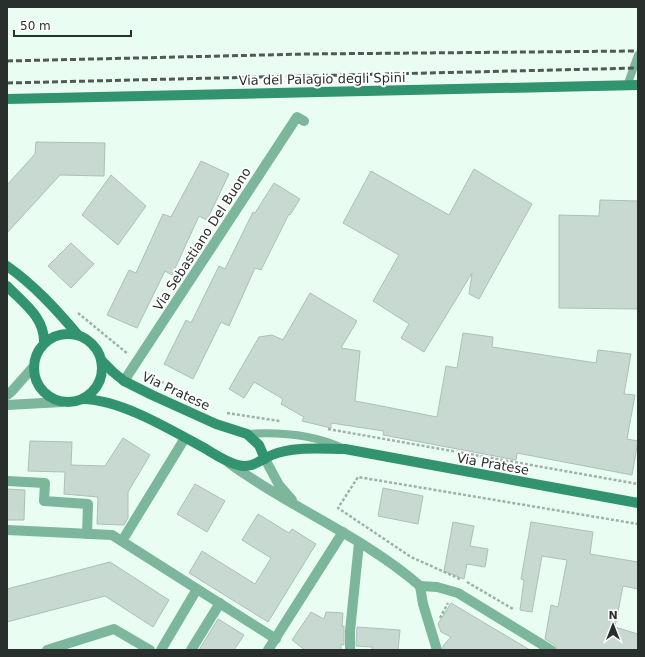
<svg xmlns="http://www.w3.org/2000/svg" width="645" height="657" font-family="'DejaVu Sans',sans-serif">
	<style>
		.building { fill: #c7d9d0; stroke: #adbfb6 }
		.lines { fill: none; stroke-linecap: round; stroke-linejoin: round }
		.path { stroke: #a1b0a9; stroke-width: 2.5; stroke-dasharray: 3 2; stroke-linecap: butt }
		.service { stroke: #7cb69b; stroke-width: 8 }
		.minor { stroke: #7cb69b; stroke-width: 10 }
		.secondary { stroke: #31946f; stroke-width: 10 }
		.rail { stroke: #505955; stroke-width: 3; stroke-dasharray: 6 3; stroke-linecap: butt }
		.labels { text-anchor: middle; dominant-baseline: central; stroke-width: 4; stroke-linejoin: round; paint-order: stroke }
		.street-label { font-size: 13px; fill: #282f2c; stroke: #fff }
	</style>
	<rect width="100%" height="100%" fill="#eafdf3"/>
	<g class="building">
		<polygon points="36,142 105,143 104,176 60,175 7,233 7,185 35,154"/>
		<polygon points="201,161 229,174 207,220 199,216 172,275 165,271 137,328 107,315 129,270 136,273 163,214 171,217"/>
		<polygon points="474,169 532,204 479,299 469,294 472,273 424,352 401,338 409,324 373,301 399,255 343,223 371,171 449,215"/>
		<polygon points="111,175 146,206 118,245 82,215"/>
		<polygon points="274,183 300,199 290,215 289,214 261,270 255,268 229,326 221,322 193,379 164,364 186,320 191,323 219,266 225,269 253,212 255,213"/>
		<polygon points="600,200 638,201 638,309 559,308 559,215 599,216"/>
		<polygon points="71,243 94,264 71,288 48,266"/>
		<polygon points="310,293 357,321 341,348 360,351 355,401 371,404 437,417 446,366 457,368 463,333 493,337 492,347 596,363 598,350 631,354 624,394 635,395 627,439 638,441 632,475 517,453 516,460 383,435 384,431 331,423 331,428 302,421 304,417 281,404 283,399 254,382 244,398 229,389 259,337 272,335 283,340"/>
		<polygon points="123,438 150,455 128,492 128,518 124,525 97,524 98,497 64,494 65,472 28,471 30,441 72,442 71,465 105,466"/>
		<polygon points="195,484 225,501 207,532 177,514"/>
		<polygon points="383,488 423,496 418,524 378,516"/>
		<polygon points="7,489 25,490 24,520 7,520"/>
		<polygon points="258,514 289,533 292,529 316,544 268,622 189,573 202,551 255,584 271,558 242,540"/>
		<polygon points="453,522 474,526 470,546 488,549 485,567 467,564 464,579 444,571"/>
		<polygon points="531,522 593,532 590,554 638,562 638,589 623,586 615,627 638,634 638,650 557,650 555,645 545,639 551,605 558,607 567,560 542,556 532,612 520,610 524,580 521,579"/>
		<polygon points="110,562 169,600 153,627 105,596 7,622 7,589"/>
		<polygon points="451,603 530,650 443,650 443,646 451,637 441,632 438,624"/>
		<polygon points="311,612 324,619 326,612 343,613 342,626 344,626 344,645 341,644 341,650 305,650 292,640"/>
		<polygon points="218,619 244,635 234,650 199,650"/>
		<polygon points="357,627 400,630 398,650 372,650 372,647 356,646"/>
	</g>
	<g class="lines">
		<g class="path">
			<polyline points="78,313 128,354"/>
			<polyline points="145,370 151,377 201,401"/>
			<polyline points="227,413 280,421"/>
			<polyline points="328,429 638,484"/>
			<polyline points="460,579 411,557 338,508 358,477 638,524"/>
			<polyline points="467,582 513,609"/>
			<polyline points="440,618 448,603"/>
		</g>
		<g class="service">
			<polyline points="627,86 638,55"/>
			<path d="M247 434C278 432 314 435 342 448"/>
		</g>
		<g class="minor">
			<polyline points="124,381 297,117 304,121"/>
			<polyline points="7,395 12,391 34,366"/>
			<polyline points="7,405 62,402"/>
			<polyline points="265,459 279,485 292,500"/>
			<path d="M229 463C290 508 363 536 420 586L423 604 437 650"/>
			<polyline points="7,481 45,483 44,501 88,504 87,534"/>
			<polyline points="7,530 112,535 276,639"/>
			<polyline points="122,541 185,438"/>
			<polyline points="420,586 437,587 458,593 551,650"/>
			<polyline points="47,650 114,629 150,650"/>
			<polyline points="161,650 197,589"/>
			<polyline points="191,650 220,603"/>
			<polyline points="268,650 343,532"/>
			<polyline points="350,650 350,631 359,543"/>
		</g>
		<g class="secondary">
			<polyline points="7,99 638,85"/>
			<path d="M7 266C34 285 56 309 78 335"/>
			<path d="M7 286C23 303 45 317 44 343"/>
			<circle cx="68" cy="368" r="34"/>
			<polyline points="101,360 113,372 124,381 152,395 216,424 247,434 259,445 265,459"/>
			<path d="M83 399C122 400 171 430 206 449 216 455 226 462 238 465 252 469 260 460 272 455 294 446 321 449 345 449L638 503"/>
		</g>
		<g class="rail">
			<polyline points="7,61 307,54 638,51"/>
			<polyline points="7,83 638,68"/>
		</g>
	</g>
	<g class="labels">
		<g class="street-label">
			<text transform="translate(322 79) rotate(-1)">Via del Palagio degli Spini</text>
			<text transform="translate(202 239) rotate(-57)">Via Sebastiano Del Buono</text>
			<text transform="translate(176 391) rotate(25)">Via Pratese</text>
			<text transform="translate(493 464) rotate(10)">Via Pratese</text>
		</g>
	</g>
	<rect width="645" height="657" fill="none" stroke="#282f2c" stroke-width="16"/>
	<g transform="translate(613 625)" stroke="#ffffff" stroke-width="3" paint-order="stroke">
	<path d="M0-3L7 15L0 10L-7 15Z" fill="#282f2c"/>
	<text y="-6" font-size="11" font-weight="bold" text-anchor="middle" fill="#282f2c">N</text>
	</g>
	<path d="M14 30v6h117v-6" fill="none" stroke="#282f2c" stroke-width="2"/>
	<text x="20" y="30" font-size="12" fill="#282f2c" stroke="#ffffff" stroke-width="3" paint-order="stroke">50 m</text>
</svg>
